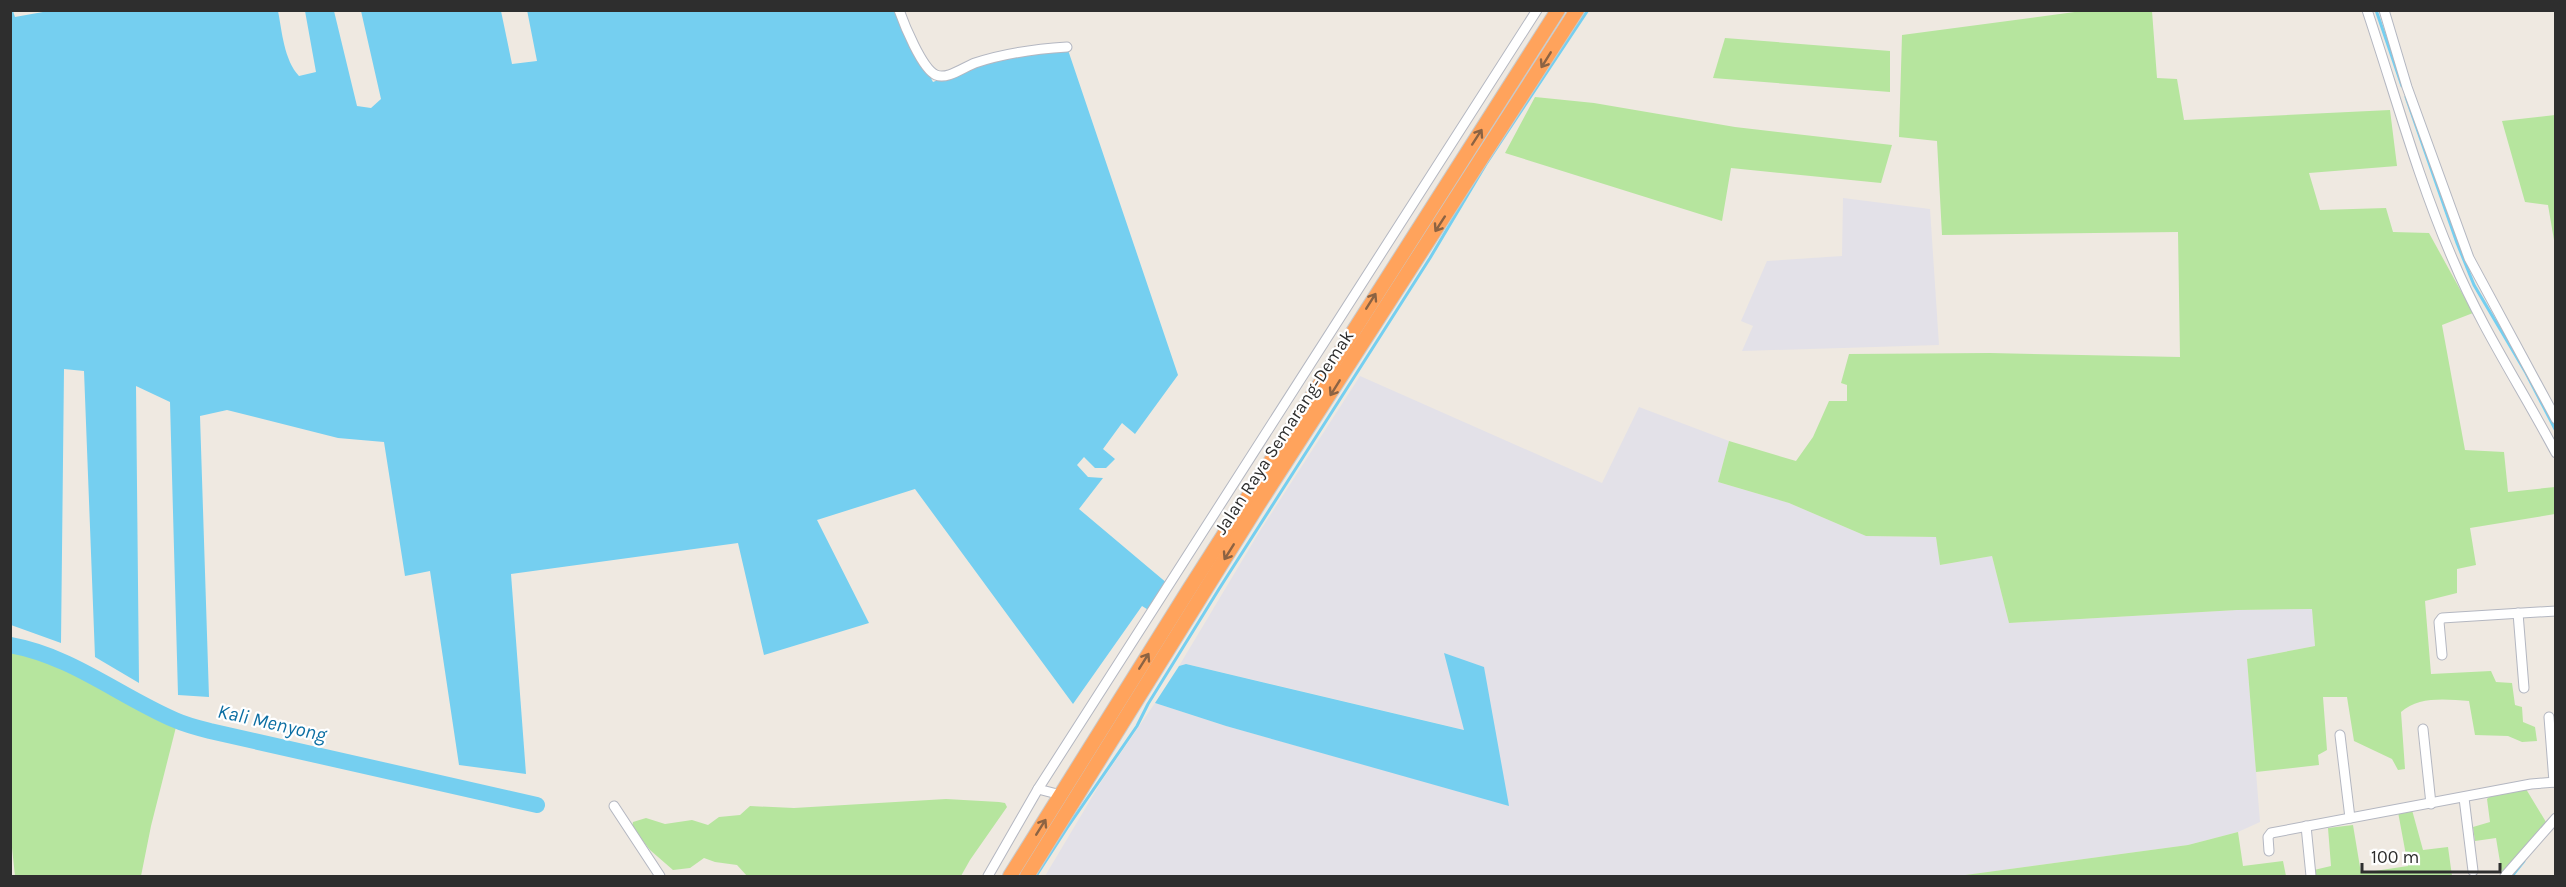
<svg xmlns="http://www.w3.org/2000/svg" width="2566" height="887" font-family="Karla,sans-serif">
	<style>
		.industrial { fill: #e3e1e8 }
		.green { fill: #b6e59e }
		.water { fill: #75cff0 }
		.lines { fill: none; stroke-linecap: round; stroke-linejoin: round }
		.stream { stroke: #75cff0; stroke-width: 3 }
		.river { stroke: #75cff0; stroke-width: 16 }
		.minor-casing { stroke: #b4b7c1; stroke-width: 11 }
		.highway-casing { stroke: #c9c9c9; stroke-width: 16 }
		.minor { stroke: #fff; stroke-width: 9 }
		.highway { stroke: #ffa35c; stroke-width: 14 }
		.oneway { stroke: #8c6343 }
		.labels { text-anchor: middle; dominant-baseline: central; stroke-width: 4.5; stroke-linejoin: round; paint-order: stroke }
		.street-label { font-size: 18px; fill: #2e2e2e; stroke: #fff }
		.water-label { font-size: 20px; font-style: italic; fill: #0d6fa3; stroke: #fff }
	</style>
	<rect width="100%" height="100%" fill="#efe9e1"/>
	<g class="industrial">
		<polygon points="1843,198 1930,209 1939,345 1742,351 1753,326 1741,321 1767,261 1842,256"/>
		<polygon points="1360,376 1602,483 1639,407 1729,441 1718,482 1789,503 1866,536 1936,537 1941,565 1992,556 2009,623 2237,610 2312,609 2315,646 2247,659 2260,822 2238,832 2188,845 1958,876 1045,876 1101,782 1155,703 1226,726 1509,805 1465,730 1186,664 1179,666 1258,534"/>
	</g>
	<g class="green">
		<path d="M2082 11H2152L2157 78 2177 79 2184 120 2390 110 2397 166 2309 173 2320 210 2386 208 2393 232 2429 233 2473 313 2442 325 2465 450 2504 452 2508 492 2555 487V514L2470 528 2476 565 2457 569V593L2425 601 2431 674 2491 671 2496 682 2512 683 2515 705 2522 707 2523 722 2535 727 2537 741 2522 742 2508 736 2475 735 2469 701C2446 699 2418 696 2401 712L2405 769 2398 770 2392 759 2354 741 2347 697H2323L2327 750 2318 755 2319 765 2256 772 2247 659 2315 646 2312 609 2237 610 2009 623 1992 556 1940 565 1936 537 1866 536 1789 503 1718 482 1729 441 1796 461 1813 437 1829 401H1847V385L1841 383 1849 354 1990 353 2180 357 2178 232 1942 235 1937 141 1899 137 1902 35Z"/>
		<polygon points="1725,38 1890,51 1890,92 1713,78"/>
		<polygon points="1535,97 1594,103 1735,127 1892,145 1881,183 1731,168 1722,221 1505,153"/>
		<polygon points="2555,115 2556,115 2555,246 2548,205 2525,202 2502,121"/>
		<path d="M10 651C53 657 76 676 113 695 133 706 155 716 176 727L151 826 141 876H15L10 829Z"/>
		<polygon points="2526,789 2546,822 2502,874 2496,838 2475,841 2473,827 2490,822 2487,799 2489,797"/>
		<polygon points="946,799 999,802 1005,803 1007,807 970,860 961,876 747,876 737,865 715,862 704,858 690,868 673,870 650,850 632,827 633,822 646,818 665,824 692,820 708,825 719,817 740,815 750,806 794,808"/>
		<polygon points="2412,810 2423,850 2448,847 2452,876 2315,876 2314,870 2331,866 2328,828 2353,825 2361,873 2408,866 2398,812"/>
		<polygon points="2238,832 2243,866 2283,861 2286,876 1958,876 2188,845"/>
	</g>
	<g class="water">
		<path d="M54 10 278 11C282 31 284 60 299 76L316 72 305 11H334L357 106 371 108 381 99 361 11H501L512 64 537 61 527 10 898 11 906 32 933 82 976 65 1019 53 1068 50 1178 375 1135 434 1122 423 1103 449 1115 459 1106 468H1095L1084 457 1077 465 1088 477 1103 478 1079 509 1168 584 1150 611 1142 606 1073 704 915 489 817 520 869 623 764 655 738 543 511 574 526 774 459 765 430 571 405 576 384 442 338 438 227 410 200 416 209 697 178 695 170 402 136 386 139 683 95 657 84 371 64 369 61 643 11 625V11H13L15 17Z"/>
		<polygon points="1444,653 1484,667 1509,806 1226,726 1155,703 1179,666 1186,664 1464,730"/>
	</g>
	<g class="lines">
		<g class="stream">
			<polyline points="2376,10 2402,86"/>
			<polyline points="2406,97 2457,243 2474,285 2526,373 2556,431"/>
			<polyline points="1036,876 1067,828 1137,726 1148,704 1219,589 1430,258 1486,164 1588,10"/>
			<polyline points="2512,876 2524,861"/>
		</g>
		<path class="river" d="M10 645C72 656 119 696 175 720 186 725 198 728 210 731L537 805"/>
		<defs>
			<g id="minor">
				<path d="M899 10C904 24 922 69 936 75 947 80 964 67 975 63 1005 53 1035 49 1067 47"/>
				<path d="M2367 10C2395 94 2418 179 2453 260 2481 327 2522 389 2556 453"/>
				<polyline points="2384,10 2407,87 2469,258 2556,419"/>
				<polyline points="2518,613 2524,688"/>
				<polyline points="2442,655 2439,622 2442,618 2556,611"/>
				<polyline points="2549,717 2554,782"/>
				<polyline points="2423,729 2431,804"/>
				<polyline points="2340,735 2350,818"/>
				<polyline points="1038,789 1061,795"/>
				<polyline points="2464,798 2473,871"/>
				<polyline points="614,806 660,876"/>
				<polyline points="2306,826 2311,876"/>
				<polyline points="2269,851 2268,837 2271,833 2531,784 2556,782"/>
				<polyline points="988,876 1038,789 1537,10"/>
				<polyline points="2505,876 2556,818"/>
			</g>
			<g id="highway">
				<polyline points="1010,876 1188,591 1558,10"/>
				<polyline points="1027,876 1258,505 1577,10"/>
			</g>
		</defs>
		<use href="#minor" class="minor-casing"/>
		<use href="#highway" class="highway-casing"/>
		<use href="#minor" class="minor"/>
		<use href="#highway" class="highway"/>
	</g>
	<defs><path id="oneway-shaft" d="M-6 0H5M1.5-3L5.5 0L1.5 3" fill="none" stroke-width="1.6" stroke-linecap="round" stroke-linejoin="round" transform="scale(1.5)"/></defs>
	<g class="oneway">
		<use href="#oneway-shaft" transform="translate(1546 60) rotate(122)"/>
		<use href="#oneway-shaft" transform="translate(1477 137) rotate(-57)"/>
		<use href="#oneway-shaft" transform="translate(1440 224) rotate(123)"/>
		<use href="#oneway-shaft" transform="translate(1371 301) rotate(-58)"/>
		<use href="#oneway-shaft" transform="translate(1335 388) rotate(122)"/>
		<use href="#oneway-shaft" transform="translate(1229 552) rotate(122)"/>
		<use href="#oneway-shaft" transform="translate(1144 661) rotate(-58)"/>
		<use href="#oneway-shaft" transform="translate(1041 827) rotate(-58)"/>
	</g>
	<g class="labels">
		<g class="street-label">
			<text transform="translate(1284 432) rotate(-57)">Jalan Raya Semarang-Demak</text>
		</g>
		<g class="water-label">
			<text transform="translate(272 723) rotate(13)">Kali Menyong</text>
		</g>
	</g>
	<rect width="2566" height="887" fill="none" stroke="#2e2e2e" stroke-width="24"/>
	<path d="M2362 863v9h138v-9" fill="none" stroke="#2e2e2e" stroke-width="3"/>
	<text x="2371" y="863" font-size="18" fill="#2e2e2e" stroke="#ffffff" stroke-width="4.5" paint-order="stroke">100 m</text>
</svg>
